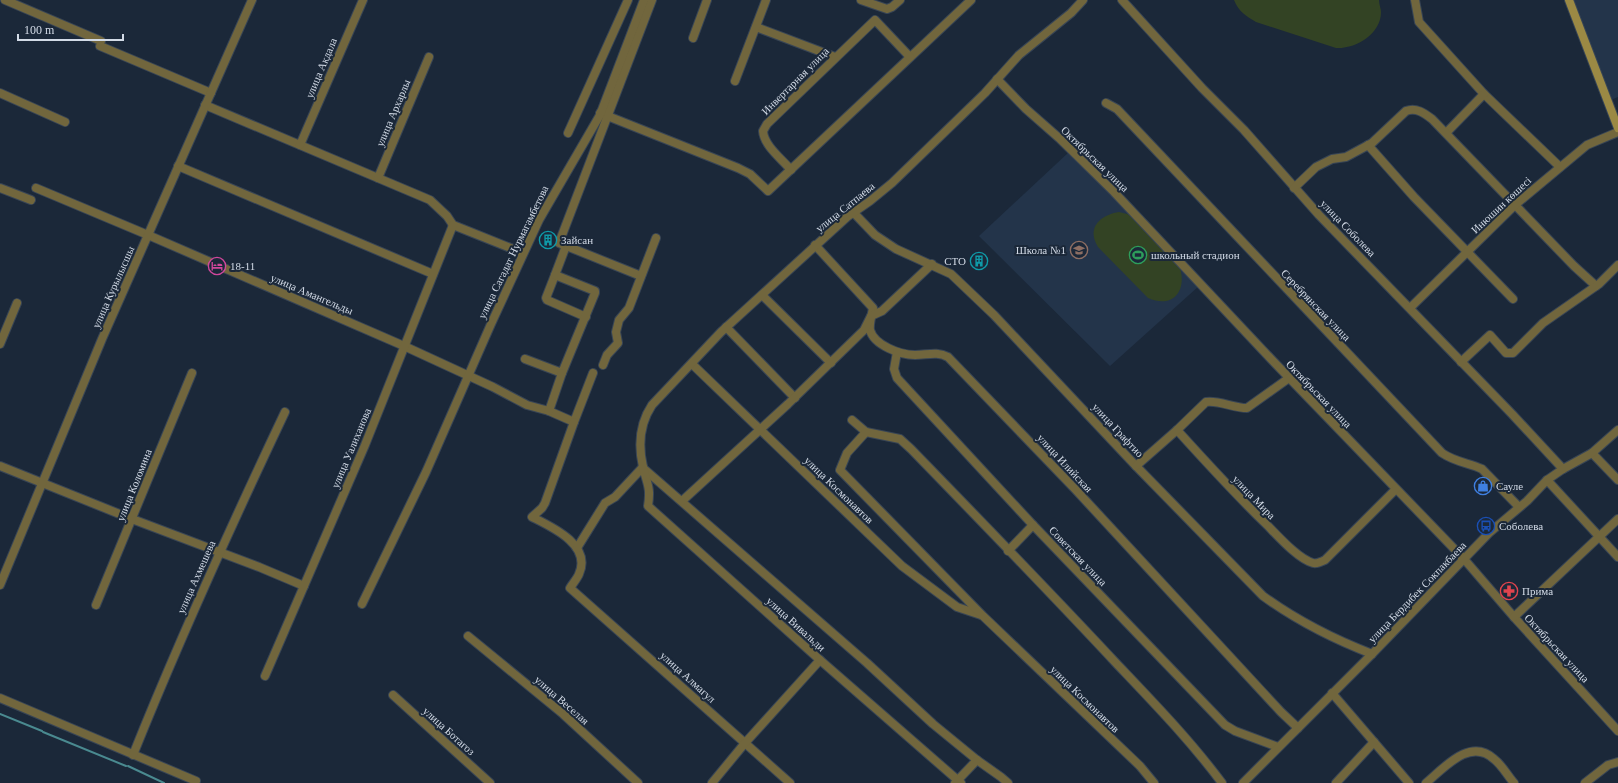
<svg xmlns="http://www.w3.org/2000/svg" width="1618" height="783" font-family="Georgia,serif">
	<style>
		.built { fill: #23344a }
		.green { fill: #334324 }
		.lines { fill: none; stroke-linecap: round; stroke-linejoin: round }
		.stream { stroke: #4a8a90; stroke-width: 2 }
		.street-casing { stroke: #384555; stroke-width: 10 }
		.secondary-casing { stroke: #384555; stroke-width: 10 }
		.street { stroke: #71663d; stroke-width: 8 }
		.secondary { stroke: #9b8944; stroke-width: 8 }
		.labels { text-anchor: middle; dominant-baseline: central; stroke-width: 4; stroke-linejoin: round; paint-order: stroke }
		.street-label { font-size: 11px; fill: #d3dbe7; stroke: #1b2839 }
		.poi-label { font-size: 11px; fill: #d3dbe7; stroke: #1b2839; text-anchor: start }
	</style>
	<rect width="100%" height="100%" fill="#1b2839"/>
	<g class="built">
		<polygon points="1569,0 1618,0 1618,97 1608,101"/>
		<polygon points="1069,152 1099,180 1199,286 1110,366 979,236"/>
	</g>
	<g class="green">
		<path d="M1234 0H1379C1379 4 1381 9 1381 12 1381 34 1356 49 1336 48L1256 22C1246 16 1239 12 1234 0Z"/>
		<path d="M1119 212 1131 215 1178 263C1189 287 1175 310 1148 298L1098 247C1086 228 1100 215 1119 212Z"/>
	</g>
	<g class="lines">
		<g class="stream">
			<polyline points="0,714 42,731"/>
			<polyline points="43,732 126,766"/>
			<polyline points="128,766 164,783"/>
		</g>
		<defs>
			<g id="street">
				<polyline points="5,0 101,41"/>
				<polyline points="861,0 887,9 892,7 900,0"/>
				<polyline points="1122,0 1202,88 1244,130 1319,215 1512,414 1563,469"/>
				<polyline points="1415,0 1419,22 1484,94 1560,167"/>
				<polyline points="756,27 835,57"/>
				<polyline points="693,38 707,0"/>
				<polyline points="100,46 211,93"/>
				<polyline points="997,79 1026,109 1059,138 1114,192 1272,360 1464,559 1514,617 1618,731"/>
				<polyline points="735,81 766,0"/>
				<polyline points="0,93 65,122"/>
				<path d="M1106 103 1117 109 1442 453C1455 462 1469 463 1482 469L1519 507"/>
				<polyline points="205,105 430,200 447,216 453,225 523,253"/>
				<polyline points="600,113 738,168 750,174 768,191 971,0"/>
				<polyline points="568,133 628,0"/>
				<polyline points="1446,133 1484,94"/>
				<polyline points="300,145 363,0"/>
				<polyline points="1368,145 1414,197 1513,299"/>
				<polyline points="178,166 433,274"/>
				<path d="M791 170C782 159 764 146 763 131L767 124 875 20 910 57"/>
				<polyline points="378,178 429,57"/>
				<polyline points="0,188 31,200"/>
				<polyline points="36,188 148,235 404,346 493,387 527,405 549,411 574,422 593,373"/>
				<path d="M1294 188 1316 167 1332 159 1346 157 1372 143 1406 111C1416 107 1424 113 1432 119L1574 266 1596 286"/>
				<path d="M853 212 875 235 896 249 951 274 994 315 1136 466 1263 596C1296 620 1333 639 1372 654"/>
				<path d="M815 245 873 308C872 314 869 324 870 330 874 345 900 355 915 355 927 355 937 351 948 357L1075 489 1281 712 1298 728"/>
				<polyline points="555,275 546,298 547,300 586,317"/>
				<polyline points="641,276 559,243 652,0"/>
				<polyline points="762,295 831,363"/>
				<polyline points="1410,308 1515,205 1587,145 1618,132"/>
				<polyline points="726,327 795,398"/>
				<polyline points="0,344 17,303"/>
				<polyline points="897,352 894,369 897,378 1033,525 1225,725 1235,731 1278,747"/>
				<polyline points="525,359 562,373 595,293 595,291 555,275 566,246"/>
				<polyline points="1461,362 1490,335 1506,353 1513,353 1543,323 1599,284 1618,265"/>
				<polyline points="692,364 902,566 957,607 981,615"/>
				<polyline points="603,365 607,355 618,343 616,332 619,320 629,308 656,238"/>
				<polyline points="549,411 562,373"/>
				<path d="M852 420 866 432 900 439 911 449C980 520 1049 591 1116 663 1153 702 1190 740 1222 783"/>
				<path d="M574 422 545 503 542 508 532 517C552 527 592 545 579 574 577 579 573 583 570 588L790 783"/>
				<path d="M1177 430C1206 462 1235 494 1266 524 1277 535 1298 559 1313 563 1317 564 1321 562 1325 560L1396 489"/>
				<polyline points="866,432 847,453 840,470 983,616 1140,766 1154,783"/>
				<polyline points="1592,453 1618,480"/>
				<polyline points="0,466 132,519 259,567 304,586"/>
				<path d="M1136 466 1177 430 1206 402C1219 400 1233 408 1247 408L1289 378"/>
				<polyline points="643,468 867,663 933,724 977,760 1001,777 1008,783"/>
				<polyline points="1547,480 1618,557"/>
				<polyline points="682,501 788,404 864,330 871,316 882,311 932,264"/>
				<polyline points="577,548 605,503 615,497 643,467"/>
				<polyline points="1008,551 1033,525"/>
				<polyline points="0,585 102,339 252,0"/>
				<polyline points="362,604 426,472 491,324 539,220 600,115 644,0"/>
				<polyline points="96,605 192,373"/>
				<polyline points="1514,617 1618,519"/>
				<polyline points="468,636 563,714 638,783"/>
				<polyline points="265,676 365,445 453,225"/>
				<polyline points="1332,693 1409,783"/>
				<polyline points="393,695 490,783"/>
				<polyline points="0,698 196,781"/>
				<path d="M133 755C180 638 231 526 285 412"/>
				<polyline points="712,783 745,743 820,660"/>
				<polyline points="955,783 977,760"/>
				<path d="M961 783 820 660 648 506C651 487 647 484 643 467 638 445 640 423 652 405L721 332 847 217 870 201 892 183 985 93 1019 55 1071 13 1083 0"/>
				<polyline points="1243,783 1372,654 1489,533 1527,501 1547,480 1563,469 1592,453 1618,430"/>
				<polyline points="1336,783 1374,742"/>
				<path d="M1426 783C1444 768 1470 737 1494 759 1502 765 1507 775 1514 783"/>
				<polyline points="1585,783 1608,765 1618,762"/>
			</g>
			<polyline id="secondary" points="1569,0 1618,128"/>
		</defs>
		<use href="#street" class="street-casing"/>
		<use href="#secondary" class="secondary-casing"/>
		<use href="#street" class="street"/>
		<use href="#secondary" class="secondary"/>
	</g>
	<defs>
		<symbol id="building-ring" viewBox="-11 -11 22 22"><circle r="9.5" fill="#1b2839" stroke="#0f9aa8" stroke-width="1.5"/><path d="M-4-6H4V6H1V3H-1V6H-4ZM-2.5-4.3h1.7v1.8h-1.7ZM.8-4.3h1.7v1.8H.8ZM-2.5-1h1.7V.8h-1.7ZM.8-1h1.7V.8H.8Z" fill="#0f9aa8"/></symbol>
		<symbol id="school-ring" viewBox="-11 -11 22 22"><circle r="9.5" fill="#1b2839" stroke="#8d6e63" stroke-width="1.5"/><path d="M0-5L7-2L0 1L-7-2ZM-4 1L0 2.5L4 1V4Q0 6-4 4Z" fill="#8d6e63"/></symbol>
		<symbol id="stadium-ring" viewBox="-11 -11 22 22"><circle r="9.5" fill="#1b2839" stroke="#2e9e5b" stroke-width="1.5"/><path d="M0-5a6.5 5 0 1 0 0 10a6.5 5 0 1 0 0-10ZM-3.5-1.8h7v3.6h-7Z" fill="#2e9e5b"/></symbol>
		<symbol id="hotel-ring" viewBox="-11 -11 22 22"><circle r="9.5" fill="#1b2839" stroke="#d1479c" stroke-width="1.5"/><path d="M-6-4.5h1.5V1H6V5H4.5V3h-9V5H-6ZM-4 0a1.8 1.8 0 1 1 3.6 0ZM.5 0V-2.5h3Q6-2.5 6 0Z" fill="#d1479c"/></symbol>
		<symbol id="shop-ring" viewBox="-11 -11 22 22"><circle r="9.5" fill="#1b2839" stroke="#3f7fe0" stroke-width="1.5"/><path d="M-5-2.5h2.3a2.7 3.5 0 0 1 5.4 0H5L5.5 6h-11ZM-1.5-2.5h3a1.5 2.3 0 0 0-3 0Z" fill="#3f7fe0"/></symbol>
		<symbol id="bus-ring" viewBox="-11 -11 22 22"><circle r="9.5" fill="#1b2839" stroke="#1a4fb4" stroke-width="1.5"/><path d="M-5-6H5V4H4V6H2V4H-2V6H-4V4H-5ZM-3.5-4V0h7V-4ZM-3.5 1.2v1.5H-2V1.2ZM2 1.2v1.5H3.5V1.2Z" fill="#1a4fb4"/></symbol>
		<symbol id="pharmacy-ring" viewBox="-11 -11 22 22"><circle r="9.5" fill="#1b2839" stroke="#e0444e" stroke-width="1.5"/><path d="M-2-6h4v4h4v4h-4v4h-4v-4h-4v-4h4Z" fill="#e0444e"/></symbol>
	</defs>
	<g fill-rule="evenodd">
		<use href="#building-ring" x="538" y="230" width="20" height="20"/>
		<use href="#school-ring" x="1069" y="240" width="20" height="20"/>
		<use href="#stadium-ring" x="1128" y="245" width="20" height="20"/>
		<use href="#building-ring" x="969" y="251" width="20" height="20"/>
		<use href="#hotel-ring" x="207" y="256" width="20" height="20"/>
		<use href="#shop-ring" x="1473" y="476" width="20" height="20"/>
		<use href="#bus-ring" x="1476" y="516" width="20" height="20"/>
		<use href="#pharmacy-ring" x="1499" y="581" width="20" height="20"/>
	</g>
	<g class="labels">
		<g class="street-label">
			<text transform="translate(321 68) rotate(-67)">улица Акдала</text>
			<text transform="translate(795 81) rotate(-45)">Инвертарная улица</text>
			<text transform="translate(393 113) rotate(-67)">улица Архарлы</text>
			<text transform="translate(1095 159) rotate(44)">Октябрьская улица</text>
			<text transform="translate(1501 205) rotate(-43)">Инюшин көшесі</text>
			<text transform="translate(845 207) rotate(-39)">улица Сатпаева</text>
			<text transform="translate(1348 228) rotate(46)">улица Соболева</text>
			<text transform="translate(513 252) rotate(-64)">улица Сагадат Нурмагамбетова</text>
			<text transform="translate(113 287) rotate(-66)">улица Курылысшы</text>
			<text transform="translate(312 294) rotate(23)">улица Амангельды</text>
			<text transform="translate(1316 305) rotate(46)">Серебрянская улица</text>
			<text transform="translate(1319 394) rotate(46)">Октябрьская улица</text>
			<text transform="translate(1118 430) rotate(47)">улица Графтио</text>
			<text transform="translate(351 448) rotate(-67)">улица Уалиханова</text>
			<text transform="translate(1065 463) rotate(47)">улица Илийская</text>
			<text transform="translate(134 485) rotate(-68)">улица Коломина</text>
			<text transform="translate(839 490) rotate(44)">улица Космонавтов</text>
			<text transform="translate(1254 497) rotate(46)">улица Мира</text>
			<text transform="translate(1078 556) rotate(46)">Советская улица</text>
			<text transform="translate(196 577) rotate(-66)">улица Ахмешева</text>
			<text transform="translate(1417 592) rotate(-46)">улица Бердибек Сокпакбаева</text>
			<text transform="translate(796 624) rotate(42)">улица Вивальди</text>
			<text transform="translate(1557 648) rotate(47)">Октябрьская улица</text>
			<text transform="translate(688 677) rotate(42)">улица Алмагул</text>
			<text transform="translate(1085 699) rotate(44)">улица Космонавтов</text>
			<text transform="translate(562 700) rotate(41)">улица Веселая</text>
			<text transform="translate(449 731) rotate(42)">улица Ботагоз</text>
		</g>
		<g class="poi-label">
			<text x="561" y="240">Зайсан</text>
			<text x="1066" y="250" text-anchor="end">Школа №1</text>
			<text x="1151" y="255">школьный стадион</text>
			<text x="966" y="261" text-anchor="end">СТО</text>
			<text x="230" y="266">18-11</text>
			<text x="1496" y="486">Сауле</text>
			<text x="1499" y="526">Соболева</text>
			<text x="1522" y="591">Прима</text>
		</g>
	</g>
	<path d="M18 34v6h105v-6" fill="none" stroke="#d3dbe7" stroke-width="2"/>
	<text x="24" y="34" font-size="12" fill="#d3dbe7" stroke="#1b2839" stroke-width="3" paint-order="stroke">100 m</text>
</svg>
